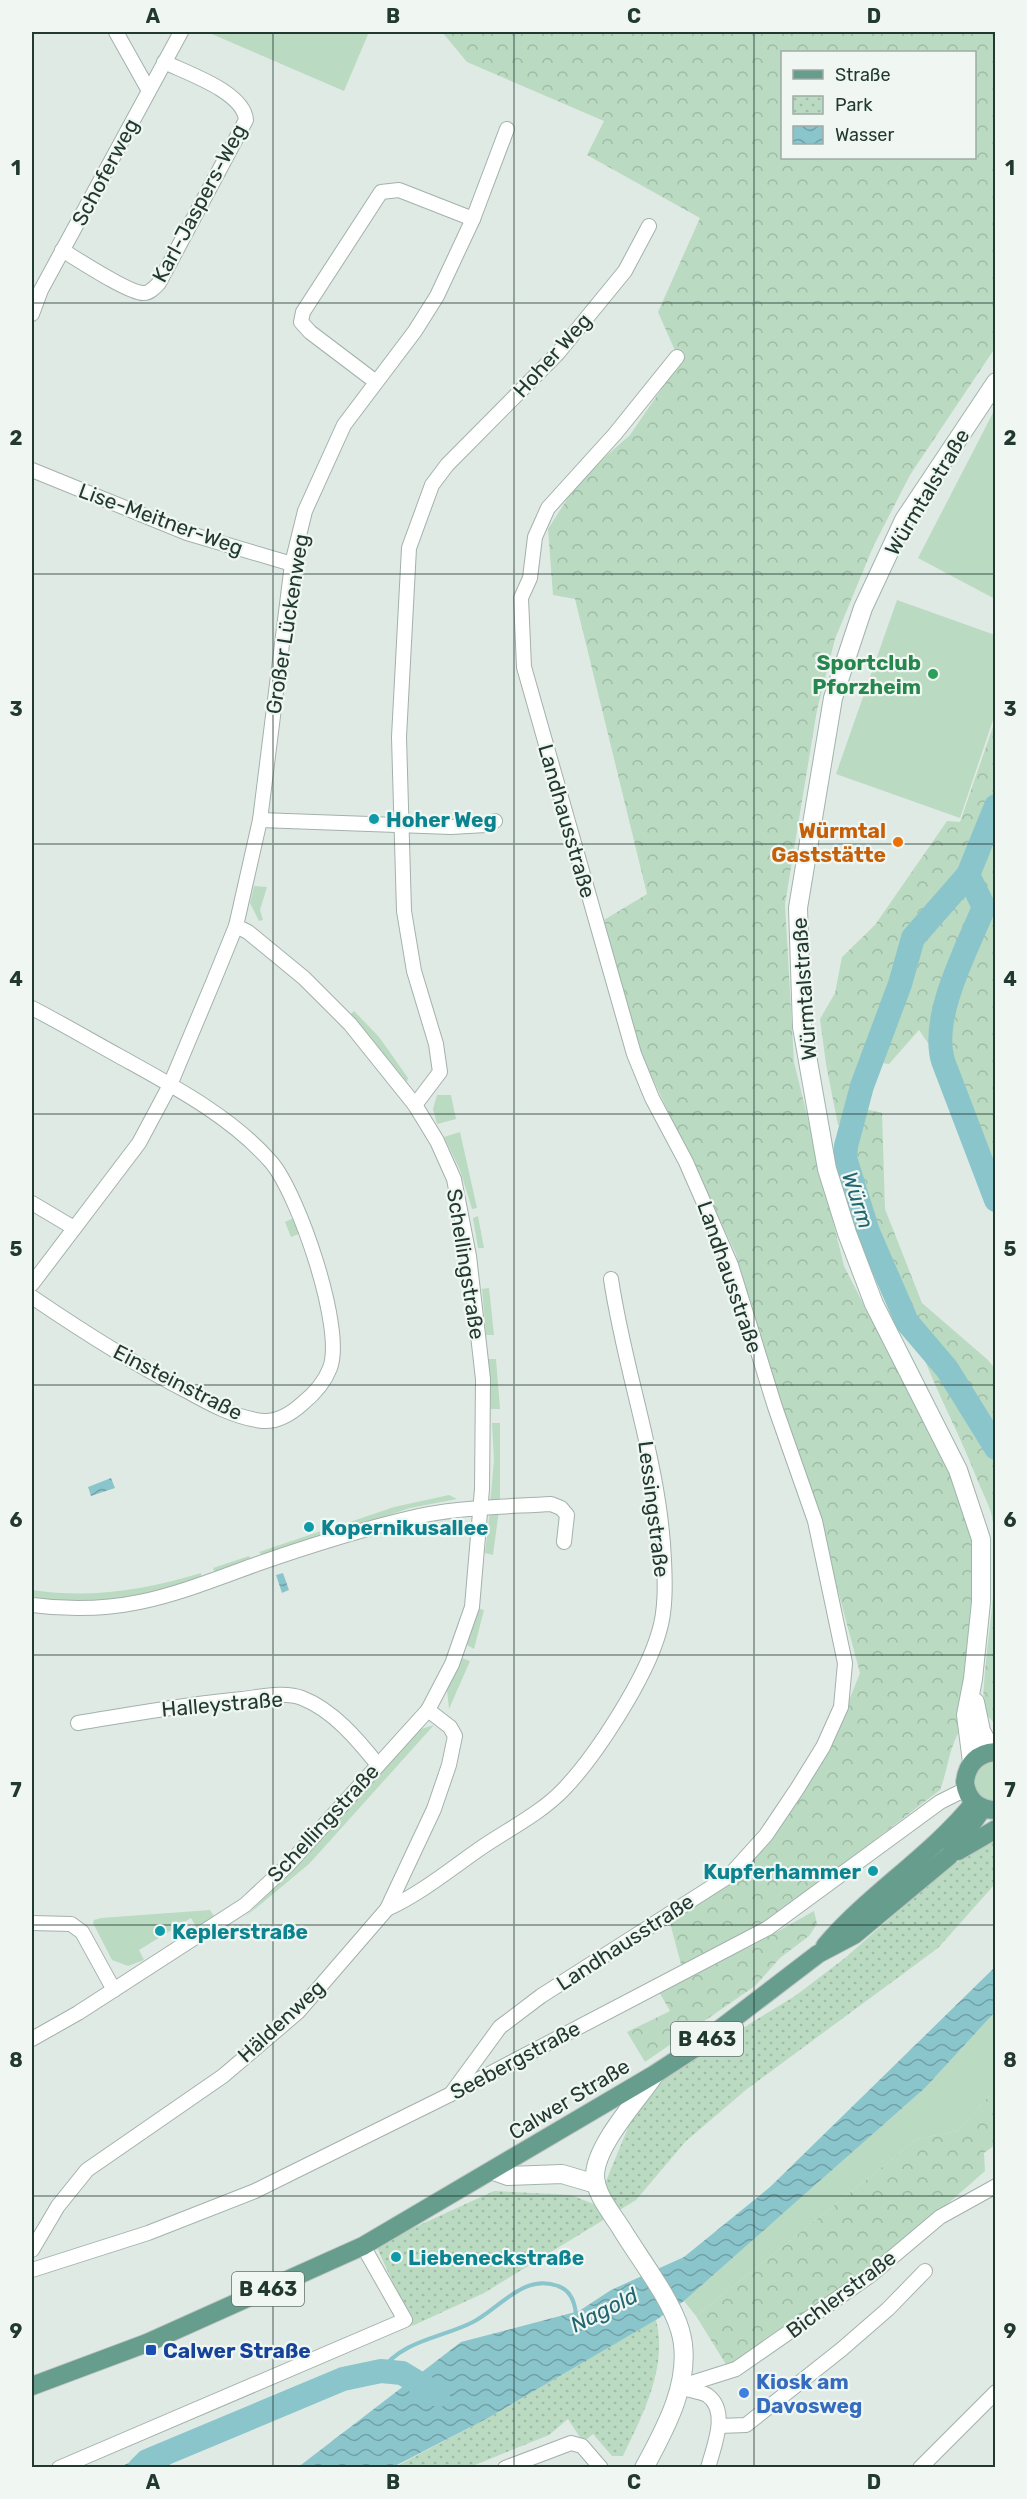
<svg xmlns="http://www.w3.org/2000/svg" width="1027" height="2499" font-family="Rubik,sans-serif">
	<style>
		.green { fill: #badac1 }
		.forest { fill: url(#forest-crowns); fill-rule: evenodd }
		.park { fill: url(#park-dots) }
		.water { fill: url(#water-waves) }
		.lines { fill: none; stroke-linecap: round; stroke-linejoin: round }
		.stream { stroke: #8bc5cc; stroke-width: 4 }
		.river { stroke: #8bc5cc; stroke-width: 24 }
		.street-casing { stroke: #a3b1ac; stroke-width: 16 }
		.secondary-casing { stroke: #a0b5ad; stroke-width: 20 }
		.primary-casing { stroke: #bdc4c2; stroke-width: 20 }
		.street { stroke: #fff; stroke-width: 14 }
		.secondary { stroke: #fff; stroke-width: 18 }
		.primary { stroke: #679d8d; stroke-width: 18 }
		.grid { fill: none; stroke: #223932; stroke-width: 1.5; stroke-opacity: 0.55 }
		.leisure-dot { fill: #2e9e5b; stroke: #f0f7f3; stroke-width: 2 }
		.culture-dot { fill: #0f9aa8; stroke: #f0f7f3; stroke-width: 2 }
		.food-dot { fill: #e8710a; stroke: #f0f7f3; stroke-width: 2 }
		.transit-dot { fill: #1a4fb4; stroke: #f0f7f3; stroke-width: 2 }
		.shop-dot { fill: #3f7fe0; stroke: #f0f7f3; stroke-width: 2 }
		.labels { text-anchor: middle; dominant-baseline: central; stroke-width: 4.5; stroke-linejoin: round; paint-order: stroke }
		.shield { fill: #f0f7f3; stroke: #60726c; stroke-width: 1.5 }
		.shield-label { font-size: 20px; font-weight: bold; fill: #223932 }
		.street-label { font-size: 21px; fill: #223932; stroke: #f0f7f3 }
		.leisure-label { font-size: 21px; font-weight: bold; fill: #27864d; stroke: #f0f7f3; text-anchor: end }
		.culture-label { font-size: 21px; font-weight: bold; fill: #0d838f; stroke: #f0f7f3; text-anchor: start }
		.food-label { font-size: 21px; font-weight: bold; fill: #c56008; stroke: #f0f7f3; text-anchor: end }
		.transit-label { font-size: 21px; font-weight: bold; fill: #164399; stroke: #f0f7f3; text-anchor: start }
		.shop-label { font-size: 21px; font-weight: bold; fill: #366cbe; stroke: #f0f7f3; text-anchor: start }
		.water-label { font-size: 22px; font-style: italic; fill: #206772; stroke: #f0f7f3 }
		.neatline { fill: none; stroke: #223932; stroke-width: 2 }
		.grid-label { font-size: 20px; text-anchor: middle; font-weight: bold; fill: #223932 }
	</style>
	<defs>
		<pattern id="forest-crowns" width="20" height="18" patternUnits="userSpaceOnUse" patternTransform="scale(1.5)"><rect width="20" height="18" fill="#badac1"/><path d="M2 6a3 3 0 1 1 6 0M12 15a3 3 0 1 1 6 0" fill="none" stroke="#a0bca6"/></pattern>
		<pattern id="park-dots" width="8" height="8" patternUnits="userSpaceOnUse" patternTransform="scale(1.5)"><rect width="8" height="8" fill="#badac1"/><path d="M2 2h.1M6 6h.1" fill="none" stroke="#a0bca6" stroke-width="1.8" stroke-linecap="round"/></pattern>
		<pattern id="water-waves" width="16" height="10" patternUnits="userSpaceOnUse" patternTransform="scale(1.5)"><rect width="16" height="10" fill="#8bc5cc"/><path d="M0 5q4-4 8 0t8 0" fill="none" stroke="#71a1a6"/></pattern>
	</defs>
	<rect width="100%" height="100%" fill="#e0eae5"/>
	<g class="green">
		<polygon points="207,32 369,32 344,91"/>
		<polygon points="995,409 995,599 918,558"/>
		<polygon points="897,600 995,635 995,714 960,818 836,774"/>
		<polygon points="254,886 267,887 260,910 263,920 259,921 250,903"/>
		<polygon points="354,1011 379,1037 408,1078 407,1082 351,1014"/>
		<polygon points="437,1095 451,1095 456,1119 437,1124 433,1109"/>
		<polygon points="460,1132 477,1208 472,1209 460,1170 444,1137"/>
		<polygon points="478,1216 484,1248 478,1248 473,1218"/>
		<polygon points="296,1217 301,1233 291,1237 285,1222"/>
		<polygon points="489,1288 494,1335 486,1335 482,1289"/>
		<polygon points="488,1359 496,1359 500,1409 491,1409"/>
		<polygon points="492,1423 500,1423 500,1504 490,1504 494,1460"/>
		<polygon points="449,1495 457,1499 410,1508 353,1527 350,1522 394,1507"/>
		<polygon points="490,1510 499,1510 493,1555 485,1553"/>
		<polygon points="324,1530 326,1536 264,1557 259,1552"/>
		<polygon points="249,1556 252,1561 215,1573 213,1568"/>
		<path d="M201 1573 202 1578C145 1596 92 1607 32 1597V1590C91 1599 144 1590 201 1573Z"/>
		<polygon points="476,1608 484,1610 474,1649 467,1645"/>
		<polygon points="462,1658 470,1661 449,1709 447,1690"/>
		<polygon points="434,1725 309,1864 244,1918 306,1857 418,1730"/>
		<polygon points="995,1761 995,1801 988,1801 977,1793 974,1774 983,1764"/>
		<polygon points="210,1910 214,1916 197,1928 191,1918 139,1950 144,1960 128,1966 112,1960 93,1923 94,1920 101,1918"/>
		<polygon points="995,2012 995,2089 958,2131 917,2139 696,2316 684,2301 925,2088"/>
	</g>
	<g class="forest">
		<path d="M442 32H995V348L910 475 873 547 835 639 817 710 785 904 794 1062 844 1266 956 1486 972 1542 973 1596 961 1729C949 1746 948 1770 940 1790L753 1933 682 1968 669 1919 735 1878 846 1708 860 1673 822 1531 769 1375 736 1254 638 1048 604 920 647 894 575 599 553 595 548 529 580 479 630 435 680 362 658 312 700 218 587 155 604 121 467 62ZM782 52H974V158H782Z"/>
		<polygon points="995,721 995,1218 936,1055 919,1030 889,1064 867,1061 845,1121 838,1125 826,1064 820,1019 835,993 842,957 875,925 947,821 960,822"/>
		<polygon points="861,1108 882,1113 885,1209 922,1303 988,1360 995,1369 995,1438 963,1373 935,1339 911,1323 886,1264 856,1182 852,1151"/>
		<path d="M921 1343 952 1380 995 1451V1724L983 1711C983 1648 1001 1586 993 1523 992 1510 984 1496 979 1484 961 1436 936 1392 919 1345Z"/>
		<polygon points="814,1911 817,1924 809,1936 780,1958 755,1986 645,2062 627,2032 670,2011 658,1990 752,1946"/>
		<path d="M995 2089V2145L984 2153 985 2171C905 2243 818 2309 727 2366L696 2316 917 2139 958 2131Z"/>
	</g>
	<g class="park">
		<polygon points="995,1840 995,1884 938,1948 747,2089 686,2141 636,2200 484,2293 412,2326 376,2245 494,2191 571,2195 596,2205 630,2123 657,2081 795,1996 845,1958 947,1868"/>
		<path d="M656 2320C668 2367 643 2414 623 2456H612L593 2434 583 2442 568 2419 549 2435 470 2467 393 2468 488 2418Z"/>
	</g>
	<g class="water">
		<polygon points="111,1478 115,1488 91,1496 88,1487"/>
		<polygon points="283,1573 289,1590 282,1593 276,1575"/>
		<polygon points="995,1967 995,2012 925,2088 684,2301 656,2320 488,2418 393,2467 297,2468 461,2342 579,2311 611,2290 684,2257 770,2187"/>
		<polygon points="164,2446 171,2467 120,2467"/>
	</g>
	<g class="lines">
		<path class="stream" d="M381 2371C402 2340 442 2338 473 2322 500 2308 524 2273 558 2286 570 2290 575 2302 576 2315"/>
		<g class="river">
			<polyline points="996,806 968,875 913,938 900,984 862,1086 846,1146 845,1158 868,1232 907,1322 947,1369 996,1448"/>
			<path d="M968 875 984 907C967 949 930 1016 943 1061L996 1200"/>
			<polyline points="140,2468 147,2461 343,2379 381,2371 402,2373 438,2395"/>
		</g>
		<defs>
			<g id="street">
				<polyline points="116,32 148,89"/>
				<path d="M62 250C77 259 130 294 144 293 150 293 155 287 159 283L246 120C244 92 187 73 164 62"/>
				<polyline points="32,314 41,290 181,32"/>
				<polyline points="376,382 310,332 301,322 303,312 381,192 399,190 473,219"/>
				<polyline points="32,470 187,533 292,564"/>
				<polyline points="260,820 451,827 486,825 495,821"/>
				<path d="M32 1008C61 1023 90 1040 119 1056 171 1085 231 1116 271 1162 298 1193 345 1329 330 1368 325 1381 314 1394 303 1403 292 1413 278 1422 263 1421 236 1418 210 1404 187 1391 133 1364 82 1331 32 1297"/>
				<polyline points="415,1105 440,1072 436,1044 414,971 404,911 399,737 409,548 432,485 447,465 558,353 625,271 649,226"/>
				<polyline points="32,1203 74,1228"/>
				<polyline points="32,1284 139,1143 170,1085 214,980 236,926 260,820 292,564 305,511 344,425 415,331 437,296 473,219 507,129"/>
				<path d="M32 1605C122 1617 175 1594 257 1564 306 1547 356 1531 406 1519 452 1507 503 1507 551 1504L561 1508 567 1515 564 1542"/>
				<path d="M78 1723C133 1714 187 1704 242 1699 261 1697 284 1691 302 1698 333 1710 358 1740 378 1765"/>
				<path d="M387 1909C420 1894 448 1871 478 1850 505 1831 540 1814 563 1790 596 1756 646 1678 659 1632 666 1610 665 1582 664 1560 660 1464 625 1374 611 1279"/>
				<polyline points="32,1923 71,1924 82,1932 114,1990"/>
				<polyline points="32,2039 78,2013 245,1905 288,1865 428,1710 452,1664 472,1607 482,1489 483,1379 469,1256 454,1179 437,1141 415,1105 350,1024 304,978 248,932 236,926"/>
				<polyline points="451,2094 500,2027 541,1996 729,1876 766,1835 797,1789 823,1747 841,1707 845,1663 815,1521 775,1407 731,1265 686,1162 652,1098 634,1054 524,667 521,598 530,578 535,537 548,508 615,434 677,357"/>
				<polyline points="32,2250 58,2206 87,2170 223,2076 298,2012 387,1909 434,1809 449,1765 455,1736 450,1727 428,1710"/>
				<polyline points="32,2270 148,2233 255,2191 451,2094 768,1928 940,1802 966,1789"/>
				<polyline points="679,2387 736,2369 871,2275 940,2217 996,2186"/>
				<path d="M679 2387C687 2390 700 2391 707 2395 730 2411 713 2448 708 2468"/>
				<polyline points="719,2426 746,2425 842,2349 888,2309 925,2271"/>
				<polyline points="59,2468 405,2320 363,2246"/>
				<polyline points="505,2468 571,2443 582,2446 601,2468"/>
				<polyline points="920,2468 996,2392"/>
			</g>
			<g id="secondary">
				<polyline points="975,1702 981,1731 992,1752"/>
				<polyline points="972,1762 966,1715 973,1679 981,1602 981,1539 958,1470 874,1304 847,1233 827,1169 802,1027 798,908 833,698 863,608 904,520 996,382"/>
				<polyline points="494,2171 508,2176 562,2174 596,2184"/>
				<path d="M644 2468C666 2428 694 2377 680 2330 670 2297 639 2258 621 2228 611 2212 595 2194 595 2175 596 2144 638 2100 655 2074"/>
			</g>
			<g id="primary">
				<path d="M996 1752C977 1753 967 1764 965 1782 967 1799 978 1810 996 1810"/>
				<polyline points="958,1851 996,1829"/>
				<path d="M825 1946C870 1893 930 1857 974 1803"/>
				<polyline points="32,2386 147,2343 363,2246 655,2074 695,2048 818,1954 854,1935 949,1856 983,1808"/>
			</g>
		</defs>
		<use href="#street" class="street-casing"/>
		<use href="#secondary" class="secondary-casing"/>
		<use href="#primary" class="primary-casing"/>
		<use href="#street" class="street"/>
		<use href="#secondary" class="secondary"/>
		<use href="#primary" class="primary"/>
	</g>
	<path class="grid" d="M273 32V2468M514 32V2468M754 32V2468M32 303H996M32 574H996M32 844H996M32 1114H996M32 1385H996M32 1655H996M32 1925H996M32 2196H996"/>
	<circle class="leisure-dot" cx="933" cy="674" r="6"/>
	<g class="culture-dot">
		<circle cx="374" cy="819" r="6"/>
		<circle cx="309" cy="1527" r="6"/>
		<circle cx="873" cy="1871" r="6"/>
		<circle cx="160" cy="1931" r="6"/>
		<circle cx="396" cy="2257" r="6"/>
	</g>
	<circle class="food-dot" cx="898" cy="842" r="6"/>
	<rect class="transit-dot" x="145" y="2344" width="12" height="12" rx="3"/>
	<circle class="shop-dot" cx="744" cy="2393" r="6"/>
	<g class="labels">
		<g class="shield">
			<rect x="671" y="2022" width="72" height="34" rx="4.5"/>
			<rect x="232" y="2272" width="72" height="34" rx="4.5"/>
		</g>
		<g class="shield-label">
			<text x="707" y="2039">B 463</text>
			<text x="268" y="2289">B 463</text>
		</g>
		<g class="street-label">
			<text transform="translate(105 172) rotate(-62)">Schoferweg</text>
			<text transform="translate(199 203) rotate(-62)">Karl-Jaspers-Weg</text>
			<text transform="translate(552 355) rotate(-48)">Hoher Weg</text>
			<text transform="translate(927 492) rotate(-59)">Würmtalstraße</text>
			<text transform="translate(161 519) rotate(20)">Lise-Meitner-Weg</text>
			<text transform="translate(287 624) rotate(-81)">Großer Lückenweg</text>
			<text transform="translate(567 821) rotate(74)">Landhausstraße</text>
			<text transform="translate(804 989) rotate(-94)">Würmtalstraße</text>
			<text transform="translate(466 1264) rotate(81)">Schellingstraße</text>
			<text transform="translate(730 1277) rotate(71)">Landhausstraße</text>
			<text transform="translate(178 1382) rotate(27)">Einsteinstraße</text>
			<text transform="translate(654 1509) rotate(83)">Lessingstraße</text>
			<text transform="translate(222 1704) rotate(-5)">Halleystraße</text>
			<text transform="translate(323 1823) rotate(-47)">Schellingstraße</text>
			<text transform="translate(625 1942) rotate(-33)">Landhausstraße</text>
			<text transform="translate(281 2021) rotate(-43)">Häldenweg</text>
			<text transform="translate(515 2060) rotate(-28)">Seebergstraße</text>
			<text transform="translate(569 2099) rotate(-31)">Calwer Straße</text>
			<text transform="translate(841 2294) rotate(-37)">Bichlerstraße</text>
		</g>
		<g class="leisure-label">
			<text x="921" y="662">Sportclub<tspan x="921" dy="24">Pforzheim</tspan></text>
		</g>
		<g class="culture-label">
			<text x="386" y="819">Hoher Weg</text>
			<text x="321" y="1527">Kopernikusallee</text>
			<text x="861" y="1871" text-anchor="end">Kupferhammer</text>
			<text x="172" y="1931">Keplerstraße</text>
			<text x="408" y="2257">Liebeneckstraße</text>
		</g>
		<g class="food-label">
			<text x="886" y="830">Würmtal<tspan x="886" dy="24">Gaststätte</tspan></text>
		</g>
		<g class="transit-label">
			<text x="163" y="2350">Calwer Straße</text>
		</g>
		<g class="shop-label">
			<text x="756" y="2381">Kiosk am<tspan x="756" dy="24">Davosweg</tspan></text>
		</g>
		<g class="water-label">
			<text transform="translate(858 1200) rotate(72)">Würm</text>
			<text transform="translate(604 2310) rotate(-27)">Nagold</text>
		</g>
	</g>
	<rect width="1027" height="2499" fill="none" stroke="#f0f7f3" stroke-width="66"/>
	<rect x="781" y="51" width="195" height="108" fill="#f0f7f3" stroke="#9eaba6" stroke-width="1.5"/>
	<rect x="793" y="70" width="30" height="9" fill="#679d8d" stroke="#9eaba6" stroke-width="1.5"/>
	<text x="835" y="81" font-size="18" fill="#223932">Straße</text>
	<rect x="793" y="96" width="30" height="18" fill="url(#park-dots)" stroke="#9eaba6" stroke-width="1.5"/>
	<text x="835" y="111" font-size="18" fill="#223932">Park</text>
	<rect x="793" y="126" width="30" height="18" fill="url(#water-waves)" stroke="#9eaba6" stroke-width="1.5"/>
	<text x="835" y="141" font-size="18" fill="#223932">Wasser</text>
	<rect x="33" y="33" width="961" height="2433" class="neatline"/>
	<g class="grid-label">
		<text x="153" y="23">A</text>
		<text x="393" y="23">B</text>
		<text x="634" y="23">C</text>
		<text x="874" y="23">D</text>
		<text x="16" y="175">1</text>
		<text x="1010" y="175">1</text>
		<text x="16" y="445">2</text>
		<text x="1010" y="445">2</text>
		<text x="16" y="716">3</text>
		<text x="1010" y="716">3</text>
		<text x="16" y="986">4</text>
		<text x="1010" y="986">4</text>
		<text x="16" y="1256">5</text>
		<text x="1010" y="1256">5</text>
		<text x="16" y="1527">6</text>
		<text x="1010" y="1527">6</text>
		<text x="16" y="1797">7</text>
		<text x="1010" y="1797">7</text>
		<text x="16" y="2067">8</text>
		<text x="1010" y="2067">8</text>
		<text x="16" y="2338">9</text>
		<text x="1010" y="2338">9</text>
		<text x="153" y="2489">A</text>
		<text x="393" y="2489">B</text>
		<text x="634" y="2489">C</text>
		<text x="874" y="2489">D</text>
	</g>
</svg>
